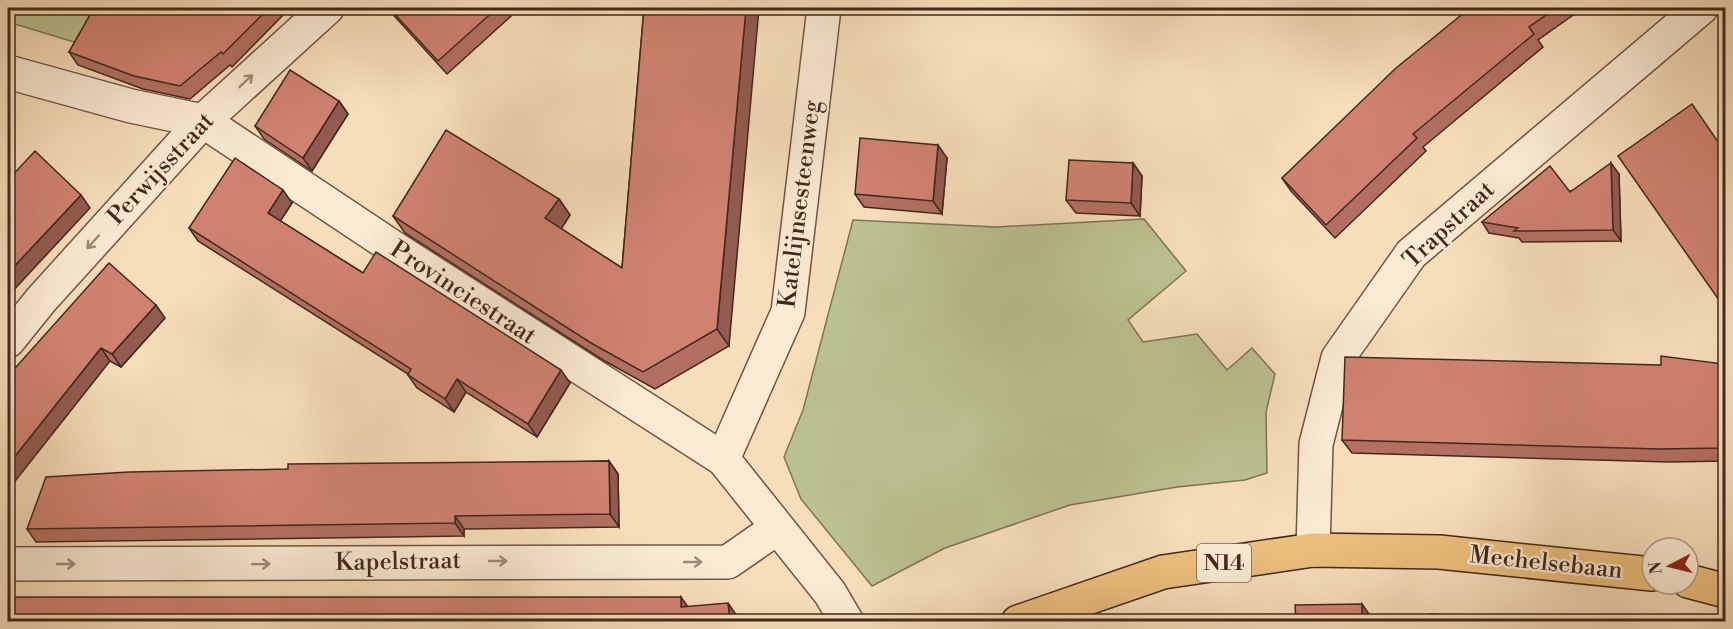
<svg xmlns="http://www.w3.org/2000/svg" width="1733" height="629" font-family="'Libre Bodoni',serif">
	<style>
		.green { fill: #bcc191; stroke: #7f7456; stroke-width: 1.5 }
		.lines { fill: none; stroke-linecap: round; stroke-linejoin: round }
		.minor-casing { stroke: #6f5644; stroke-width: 36 }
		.tertiary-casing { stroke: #6f5644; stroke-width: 36 }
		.primary-casing { stroke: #42281c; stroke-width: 36 }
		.minor { stroke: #faead3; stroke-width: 33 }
		.tertiary { stroke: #faead3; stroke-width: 33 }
		.primary { stroke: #ecbf7e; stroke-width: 33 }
		.wall { fill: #b37061; stroke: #42281c; stroke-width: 1.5 }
		.shaded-wall { fill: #925b4f; stroke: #42281c; stroke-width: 1.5 }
		.building { fill: #d08271; stroke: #42281c; stroke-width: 1.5 }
		.oneway { stroke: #9e8978 }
		.labels { text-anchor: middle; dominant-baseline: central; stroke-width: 4.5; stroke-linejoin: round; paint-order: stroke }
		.shield { fill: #faead3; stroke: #796253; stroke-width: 1.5 }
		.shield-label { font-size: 22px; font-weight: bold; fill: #42281c }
		.street-label { font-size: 24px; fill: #42281c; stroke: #faead3 }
	</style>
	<rect width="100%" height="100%" fill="#f7debb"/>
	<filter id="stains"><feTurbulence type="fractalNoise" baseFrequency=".00333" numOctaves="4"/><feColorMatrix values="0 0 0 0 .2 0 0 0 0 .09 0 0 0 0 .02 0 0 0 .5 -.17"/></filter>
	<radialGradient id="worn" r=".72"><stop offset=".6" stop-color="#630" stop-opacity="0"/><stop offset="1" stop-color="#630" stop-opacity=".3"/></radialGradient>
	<g class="green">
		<polygon points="8,8 104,8 77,43 8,22"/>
		<polygon points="1144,219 1186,271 1128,320 1143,342 1197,334 1227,370 1252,348 1275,374 1266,412 1267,473 1245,480 1177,487 1070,505 945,548 872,586 801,499 784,457 803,410 853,220 996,227"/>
	</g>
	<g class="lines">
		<defs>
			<g id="minor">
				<polyline points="8,72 131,106 203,121 394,248 723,459"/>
				<polyline points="8,341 41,300 203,121 327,8"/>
				<polyline points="1313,550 1316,444 1338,358 1411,254 1701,8"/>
				<polyline points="8,564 728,562 777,528"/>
			</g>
			<polyline id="tertiary" points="824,8 788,312 723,459 830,593 847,622"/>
			<g id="primary">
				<polyline points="1688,581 1726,591"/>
				<polyline points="1018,622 1163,572 1313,550 1439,552 1652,574"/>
			</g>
		</defs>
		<use href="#minor" class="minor-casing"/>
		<use href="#tertiary" class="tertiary-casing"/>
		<use href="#primary" class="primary-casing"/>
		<use href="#minor" class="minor"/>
		<use href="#tertiary" class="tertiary"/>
		<use href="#primary" class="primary"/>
	</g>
	<g class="wall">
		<polygon points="94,8 290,8 232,67 230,65 190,99 143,89 78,65 69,52"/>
		<polygon points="387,8 520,8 447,74"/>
		<polygon points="644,8 729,346 655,389 603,360 405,233 393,216 559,199 570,215 561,229 622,268"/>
		<polygon points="1470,8 1583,8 1538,40 1543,47 1423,147 1426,151 1335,238 1291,191 1282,178"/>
		<polygon points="339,101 348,114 312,171 264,139 255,126"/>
		<polygon points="1725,152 1725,461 1669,462 1352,453 1342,440 1661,365 1723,364 1719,300"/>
		<polygon points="947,158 942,214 864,207 855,194"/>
		<polygon points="1133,163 1142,176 1140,216 1076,213 1066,200"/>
		<polygon points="1619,174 1621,241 1522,242 1519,238 1489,233 1482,222"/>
		<polygon points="292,203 280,221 363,273 570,383 537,437 466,392 454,412 417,388 408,375 408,374 198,241 189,228"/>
		<polygon points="165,318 121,367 110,361 8,376"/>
		<polygon points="609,461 618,474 619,527 464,529 464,536 36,542 27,529 288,469"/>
	</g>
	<g class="shaded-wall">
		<polygon points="746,8 759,8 729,346 717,329"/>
		<polygon points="339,101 348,114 312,171 303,158"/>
		<polygon points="938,145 947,158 942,214 933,201"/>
		<polygon points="1133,163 1142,176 1140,216 1131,203"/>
		<polygon points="1611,163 1619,174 1621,241 1613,230"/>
		<polygon points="283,190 292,203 277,226 268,213"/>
		<polygon points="81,195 90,208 8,296 8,273"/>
		<polygon points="559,199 570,215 557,235 545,218"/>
		<polygon points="156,305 165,318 121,367 112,354"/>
		<polygon points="101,348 110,361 8,490 8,465"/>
		<polygon points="561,370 570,383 537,437 528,424"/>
		<polygon points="457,379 466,392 454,412 445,399"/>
		<polygon points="609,461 618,474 619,527 610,514"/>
		<polygon points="455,516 464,529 464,536 455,523"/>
		<polygon points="681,597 690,610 681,607"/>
		<polygon points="728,603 737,616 738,621 730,621"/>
		<polygon points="1362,604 1371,617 1371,621 1362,621"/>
	</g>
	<g class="building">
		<polygon points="94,8 269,8 223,54 221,52 180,86 134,76 69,52"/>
		<polygon points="389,8 497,8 438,61"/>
		<polygon points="644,8 746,8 717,329 643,372 591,343 393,216 446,130 559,199 545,218 622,268"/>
		<polygon points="1470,8 1556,8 1529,27 1534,34 1413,134 1417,138 1326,225 1282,178 1396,68"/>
		<polygon points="290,70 339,101 303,158 255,126"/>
		<polygon points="1692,104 1725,152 1725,448 1660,449 1342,440 1345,357 1661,365 1661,356 1723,364 1719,300 1618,156"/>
		<polygon points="860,138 938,145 933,201 855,194"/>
		<polygon points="35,151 81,195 8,273 8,180"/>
		<polygon points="235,158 283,190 268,213 363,273 376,252 561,370 528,424 457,379 445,399 408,375 411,369 189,228"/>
		<polygon points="1069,160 1133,163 1131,203 1066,200"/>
		<polygon points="1611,163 1613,230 1514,231 1518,228 1482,222 1550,166 1570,192"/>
		<polygon points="109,263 156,305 112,354 101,348 8,465 8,376"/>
		<polygon points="609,461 610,514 455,516 455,523 27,529 46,477 129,472 288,469 288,464"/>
		<polygon points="8,597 681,597 681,607 728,603 730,621 8,621"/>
		<polygon points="1362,604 1362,621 1296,621 1295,605"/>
		<polygon points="1430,614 1512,619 1512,621 1429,621"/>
	</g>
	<defs><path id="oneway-shaft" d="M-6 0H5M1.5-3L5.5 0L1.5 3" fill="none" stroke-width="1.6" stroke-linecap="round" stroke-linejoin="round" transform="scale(1.5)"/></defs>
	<g class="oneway">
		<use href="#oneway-shaft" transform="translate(246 81) rotate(-43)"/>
		<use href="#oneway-shaft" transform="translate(93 242) rotate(132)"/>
		<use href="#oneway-shaft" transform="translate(498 561)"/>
		<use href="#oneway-shaft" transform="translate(693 562)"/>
		<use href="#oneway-shaft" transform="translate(66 564)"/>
		<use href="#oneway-shaft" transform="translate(261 564) rotate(-1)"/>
	</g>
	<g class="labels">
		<rect class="shield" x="1197" y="544" width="54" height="38" rx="4.5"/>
		<g class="shield-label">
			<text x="1224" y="563">N14</text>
		</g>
		<g class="street-label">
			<text transform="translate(161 169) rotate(-47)">Perwijsstraat</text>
			<text transform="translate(800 204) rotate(-83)">Katelijnsesteenweg</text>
			<text transform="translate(1449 225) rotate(-43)">Trapstraat</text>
			<text transform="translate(463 293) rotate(33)">Provinciestraat</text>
			<text transform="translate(398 562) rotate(-1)">Kapelstraat</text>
			<text transform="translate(1546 563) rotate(6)">Mechelsebaan</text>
		</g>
	</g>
	<rect width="1733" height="629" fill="none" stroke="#f7debb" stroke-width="30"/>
	<rect x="9" y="9" width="1715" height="611" fill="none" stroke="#42281c" stroke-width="3"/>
	<rect x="15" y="15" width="1703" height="599" fill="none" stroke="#42281c" stroke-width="1.5"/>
	<g transform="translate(1670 566) rotate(263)"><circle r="28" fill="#faead3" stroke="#b09c8a" stroke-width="1.5"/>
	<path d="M0-4.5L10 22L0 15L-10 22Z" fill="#8f2418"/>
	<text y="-9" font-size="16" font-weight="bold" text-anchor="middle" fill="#42281c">N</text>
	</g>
	<rect width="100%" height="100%" filter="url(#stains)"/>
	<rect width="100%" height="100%" fill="url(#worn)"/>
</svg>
